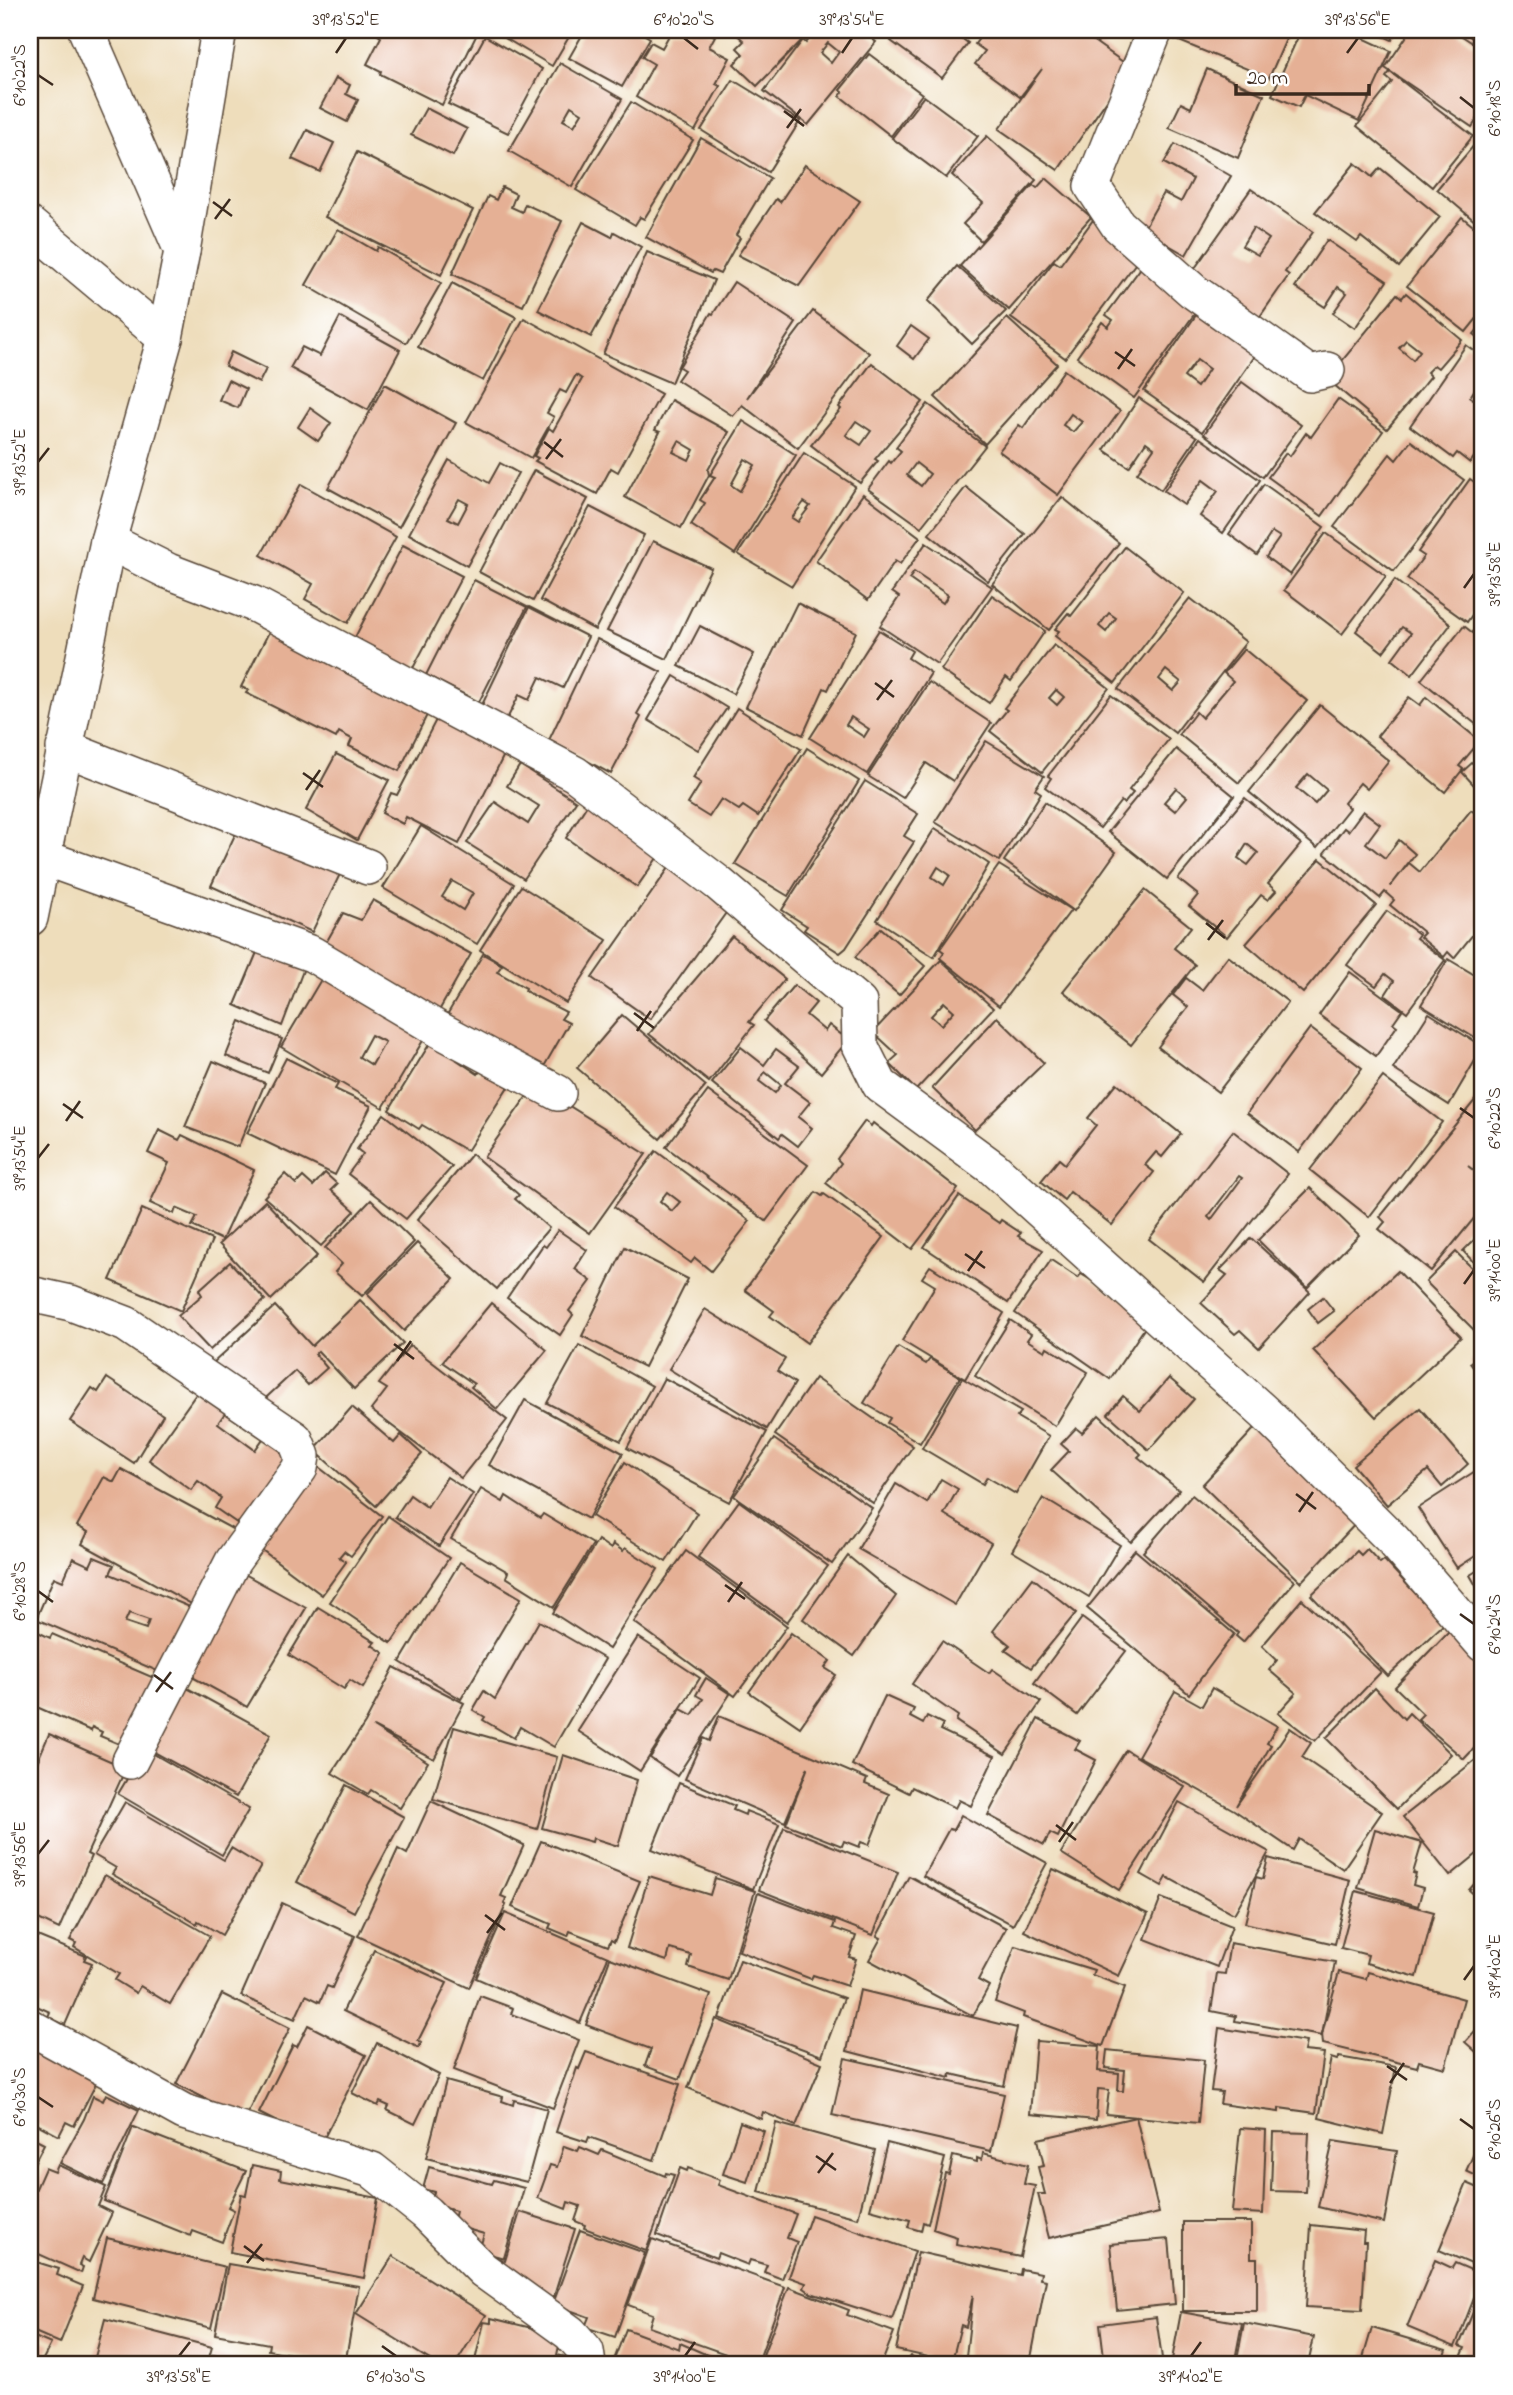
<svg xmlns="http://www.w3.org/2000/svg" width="1513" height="2395" font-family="'Indie Flower',sans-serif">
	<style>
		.building { fill: #e5b095; fill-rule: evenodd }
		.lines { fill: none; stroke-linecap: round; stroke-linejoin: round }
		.street-casing { stroke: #564536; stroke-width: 38 }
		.street { stroke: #fff; stroke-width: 35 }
		.ticks { fill: none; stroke: #3b2a1e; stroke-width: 2.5 }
		.neatline { fill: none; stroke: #3b2a1e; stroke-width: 2.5 }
		.ticks-label { font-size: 18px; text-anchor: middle; fill: #3b2a1e }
	</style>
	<rect width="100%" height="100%" fill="#fff"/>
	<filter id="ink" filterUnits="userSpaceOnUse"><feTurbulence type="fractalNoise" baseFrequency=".0143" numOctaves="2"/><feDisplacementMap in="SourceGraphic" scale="14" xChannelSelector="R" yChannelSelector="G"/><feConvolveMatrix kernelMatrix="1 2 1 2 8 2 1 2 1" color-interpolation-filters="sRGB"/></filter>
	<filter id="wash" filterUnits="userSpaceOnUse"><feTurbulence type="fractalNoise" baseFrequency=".00686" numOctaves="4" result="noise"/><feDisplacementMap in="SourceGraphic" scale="28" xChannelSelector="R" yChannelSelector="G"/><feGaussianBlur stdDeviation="1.57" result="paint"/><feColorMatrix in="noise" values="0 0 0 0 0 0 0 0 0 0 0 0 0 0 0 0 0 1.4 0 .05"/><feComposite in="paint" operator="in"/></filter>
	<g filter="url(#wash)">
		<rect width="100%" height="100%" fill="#edb"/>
		<g id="blocks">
			<g class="building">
				<polygon points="380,30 479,30 442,105 380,74 381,71 367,64 381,37 378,35"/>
				<polygon points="500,30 573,30 552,66 498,34"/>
				<polygon points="585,30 636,30 650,38 622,87 569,58"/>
				<polygon points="672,30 703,30 715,36 709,47 730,58 716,84 720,86 695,131 636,97 654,64 642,57 651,42 662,48"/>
				<polygon points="732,30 812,30 757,86 734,64 743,54 737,48 744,41"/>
				<path d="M817 30H861L876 42 808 125 764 91 803 40 806 43ZM828 43 839 52 831 63 820 53Z"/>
				<polygon points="900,30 950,30 968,43 942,78 891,41"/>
				<polygon points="985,30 1078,30 1130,67 1058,170 999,129 1042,69 1020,97 975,64 985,51 975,44"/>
				<polygon points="1164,30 1290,30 1269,78 1162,34"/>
				<polygon points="1301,30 1346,30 1391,51 1359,121 1305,95 1299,107 1272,95"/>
				<polygon points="1370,30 1397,30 1392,40"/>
				<polygon points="1411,30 1453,30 1483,50 1483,111 1472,127 1385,68"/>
				<polygon points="1461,30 1483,30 1483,46"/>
				<polygon points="485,36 542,69 508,133 448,104"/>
				<polygon points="869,54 922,94 891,136 840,96 843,92 840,90"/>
				<path d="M560 63 622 99 572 187 509 151ZM571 106 582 113 574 126 563 120Z"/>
				<polygon points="1207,69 1264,95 1238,158 1169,128 1181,103 1191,108"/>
				<polygon points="1390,72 1473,136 1432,187 1357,126 1392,82 1386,77"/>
				<polygon points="336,78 350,85 346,94 358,100 347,122 320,108"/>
				<polygon points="733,80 800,121 768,172 701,130"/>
				<polygon points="924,96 978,136 946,178 892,138"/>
				<polygon points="631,102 693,140 644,219 640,217 635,225 576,190"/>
				<polygon points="426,108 467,129 453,156 411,135"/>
				<polygon points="30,111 40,118 30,131 39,137 34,144 30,141"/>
				<polygon points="307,130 334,143 320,172 292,159"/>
				<polygon points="987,136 1036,180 981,241 963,224 983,203 952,175"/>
				<polygon points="701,138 770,178 736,235 740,238 720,274 713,271 711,273 646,237"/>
				<polygon points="1480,138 1483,140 1483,228 1437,189"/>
				<polygon points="1175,144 1231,176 1186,255 1143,230 1164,193 1181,202 1193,179 1164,163"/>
				<polygon points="357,152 473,210 441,275 325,217"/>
				<polygon points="1355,163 1372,177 1380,168 1440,217 1399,267 1361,237 1357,242 1315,212"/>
				<polygon points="805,165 860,201 799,286 738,255 776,199 780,202"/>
				<polygon points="1046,178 1091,217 1009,310 960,266 1033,185 1037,188"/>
				<polygon points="502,187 516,194 511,207 522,212 525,204 562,221 523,306 452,274 488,196 496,200"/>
				<path d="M1251 189 1313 232 1285 272 1289 275 1254 325 1188 278ZM1253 228 1269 239 1258 255 1242 246Z"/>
				<polygon points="1462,217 1483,234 1483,311 1466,332 1407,286"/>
				<polygon points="1093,220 1141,256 1065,358 1011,318 1054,261 1060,265"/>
				<polygon points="583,222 612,237 614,232 641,247 591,337 538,310"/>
				<polygon points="338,229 376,251 378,247 441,283 406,343 306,285"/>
				<polygon points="1327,240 1387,281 1355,328 1333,313 1347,293 1338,287 1325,307 1295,287"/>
				<polygon points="647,252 714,280 671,383 603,354"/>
				<polygon points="1146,261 1203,302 1134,398 1077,357 1102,322 1108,327 1113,320 1106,315"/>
				<polygon points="957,266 1006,311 972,344 928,301"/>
				<polygon points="734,282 796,323 747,398 813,311 869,353 798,448 742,405 733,416 677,380 684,370 679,367 711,313 713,314"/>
				<polygon points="452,283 516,317 483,381 418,347"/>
				<path d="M1406 293 1462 340 1438 368 1434 365 1427 372 1431 376 1387 429 1327 379 1397 294 1402 298ZM1406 340 1420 351 1413 360 1399 348Z"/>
				<path d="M1205 302 1264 343 1202 432 1144 391ZM1197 360 1209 369 1197 387 1184 377Z"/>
				<polygon points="340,317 400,350 368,410 290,368 302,347 320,356"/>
				<polygon points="524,318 661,394 618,472 611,468 597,494 535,461 538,458 534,456 549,428 553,431 582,379 576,375 566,393 560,390 547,413 554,417 531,458 466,422"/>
				<polygon points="1007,318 1057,364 985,444 935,397"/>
				<polygon points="1483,323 1483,341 1474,334"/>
				<polygon points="911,326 929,339 914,359 897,346"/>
				<polygon points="1466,345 1483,357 1483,383 1480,381 1470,397 1473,399 1476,395 1481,398 1483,395 1483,444 1470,463 1457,453 1453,458 1410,426"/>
				<polygon points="231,352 266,369 259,383 225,366"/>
				<path d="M872 363 923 402 875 459 878 461 860 483 811 445 841 409 839 407ZM856 421 871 431 861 445 846 435Z"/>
				<path d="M1064 370 1120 411 1058 495 999 451 1019 425 1023 428ZM1071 414 1082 422 1073 432 1063 425Z"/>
				<polygon points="228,380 246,389 238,408 219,400"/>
				<polygon points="1242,382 1301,425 1263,477 1204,434"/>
				<polygon points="385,384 456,423 399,527 328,488"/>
				<polygon points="1139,398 1197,437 1161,490 1137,473 1154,448 1146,442 1129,467 1104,450"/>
				<polygon points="1338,399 1383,431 1322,516 1268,477 1286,453 1290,456 1306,433 1311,437"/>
				<path d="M671 400 729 432 708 470 709 475 681 528 625 497 660 432 655 430ZM679 441 694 450 689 460 673 452Z"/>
				<path d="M928 404 985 446 921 527 868 489 889 461 891 463 901 451 896 447ZM916 463 930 474 921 486 907 475Z"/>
				<polygon points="310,408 331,423 318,441 298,427"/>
				<path d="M743 421 796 455 735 554 691 525 705 503 700 500 715 477 710 475ZM745 459 755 465 740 491 731 485Z"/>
				<polygon points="1200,438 1260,480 1223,533 1200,516 1218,491 1203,480 1184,505 1164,491"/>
				<polygon points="1411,441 1464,480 1394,571 1334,527 1390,454 1396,460"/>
				<path d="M804 453 855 486 792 586 738 554ZM804 502 810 506 798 522 792 518Z"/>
				<path d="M449 460 489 483 500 463 518 473 467 566 409 534ZM459 499 468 504 458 523 448 518Z"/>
				<polygon points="534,470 588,499 533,601 479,572"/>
				<polygon points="1470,479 1483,488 1483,599 1467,622 1407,579 1424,556 1418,552"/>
				<polygon points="301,484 396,537 348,623 305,599 313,584 261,555"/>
				<polygon points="1264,484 1324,527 1290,575 1266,557 1280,537 1272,532 1257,555 1229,534"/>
				<polygon points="966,487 1025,534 988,581 929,534"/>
				<polygon points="863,494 920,537 900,564 895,561 868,600 816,561"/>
				<polygon points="1062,497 1119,543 1049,630 992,584"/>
				<polygon points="590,507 644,535 595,630 540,600"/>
				<polygon points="1326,533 1386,576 1342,634 1284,590"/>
				<polygon points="653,541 711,568 667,659 607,631"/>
				<path d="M926 543 992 587 937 664 880 626 899 597 892 592ZM914 572 948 595 943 603 909 579Z"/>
				<polygon points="403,545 462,576 411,672 353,641"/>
				<path d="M1125 547 1184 593 1115 683 1055 636 1059 631 1055 629 1068 613 1071 616ZM1109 613 1116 618 1106 632 1099 626Z"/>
				<polygon points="474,580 527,607 479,702 426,675"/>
				<polygon points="1395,580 1451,624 1412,675 1392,659 1411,633 1402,627 1383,652 1356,631"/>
				<polygon points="992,595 1045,631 1011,681 1006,677 989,703 941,670"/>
				<path d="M1190 598 1246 642 1175 733 1118 689ZM1166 670 1181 682 1173 691 1159 679Z"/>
				<polygon points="797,603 856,632 828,690 824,688 803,735 746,707"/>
				<polygon points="529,607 588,637 563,688 540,677 529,700 519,695 507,719 481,707"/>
				<polygon points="273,624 432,705 399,771 349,746 352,739 339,732 336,738 246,693 248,690 241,687"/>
				<polygon points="700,626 754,654 733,694 679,666"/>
				<polygon points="1464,626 1483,641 1483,730 1421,680"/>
				<path d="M879 630 912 651 908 658 931 673 867 774 810 738ZM851 717 869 729 864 737 846 725Z"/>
				<polygon points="597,639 661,672 637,714 641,717 611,774 549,740"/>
				<path d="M1054 645 1109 688 1042 772 990 731 1007 710 1004 708ZM1056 690 1064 697 1057 705 1049 698Z"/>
				<polygon points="1244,649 1307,701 1239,783 1179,734 1196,712 1202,718 1233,681 1224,673"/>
				<polygon points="674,676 727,708 698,750 648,720"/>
				<polygon points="929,682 991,723 953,781 926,763 903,798 868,776"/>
				<polygon points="1111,695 1169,739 1129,790 1133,793 1124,804 1121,801 1100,828 1045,787 1051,778 1048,776"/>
				<polygon points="1409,697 1420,705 1426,697 1480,741 1459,766 1463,769 1445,792 1377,736"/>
				<path d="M1320 705 1389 761 1367 789 1360 783 1344 803 1349 808 1317 848 1249 792ZM1308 774 1327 790 1315 804 1296 788Z"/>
				<polygon points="737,708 801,749 758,816 743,806 739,810 721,799 709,817 688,804 701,783 693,778"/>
				<polygon points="439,714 507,749 459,844 406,817 403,824 382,813 391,793 397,795"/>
				<polygon points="986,741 1044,776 1035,789 1041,793 999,861 935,822"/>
				<polygon points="807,748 859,781 788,896 735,864"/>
				<path d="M1176 749 1234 796 1167 879 1108 832ZM1176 788 1187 797 1175 811 1164 802Z"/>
				<polygon points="1483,753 1483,795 1462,772"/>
				<polygon points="336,754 389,780 357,840 306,810"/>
				<polygon points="520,765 576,801 524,879 467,843 495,802 528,824 539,806 507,786"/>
				<polygon points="865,781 918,814 904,836 914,842 846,948 840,953 804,930 807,926 782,910"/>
				<path d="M1245 798 1301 844 1268 884 1276 891 1268 900 1261 895 1227 937 1189 906 1198 895 1178 879ZM1247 844 1258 853 1248 865 1238 858Z"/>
				<polygon points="1045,802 1116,852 1074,911 1004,861"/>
				<polygon points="587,805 659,855 637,887 566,838"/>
				<polygon points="1471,810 1483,819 1483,922 1454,958 1448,952 1444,957 1420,937 1424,933 1390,905 1394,900 1385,892 1380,898 1324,853 1344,828 1348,831 1363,811 1380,824 1366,843 1385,858 1399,840 1415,854 1390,887 1409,863 1420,872"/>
				<polygon points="240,824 342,870 312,932 211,886"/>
				<path d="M421 826 514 884 477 944 383 888ZM452 881 473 893 463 910 442 897Z"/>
				<path d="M935 828 989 864 934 957 877 920ZM938 867 950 875 944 885 932 877Z"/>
				<polygon points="1320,859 1376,905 1303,993 1246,944"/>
				<polygon points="999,865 1071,910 999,1006 940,958 944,952 940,949"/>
				<polygon points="669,868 728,910 650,1019 592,978"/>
				<polygon points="521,886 607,940 566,1003 480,950"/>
				<polygon points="1145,890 1191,927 1174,948 1195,965 1131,1045 1063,991"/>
				<polygon points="373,900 471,954 436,1016 323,948 343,913 361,920"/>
				<polygon points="1387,911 1419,934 1416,938 1445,960 1407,1012 1385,995 1394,981 1385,974 1376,986 1347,965"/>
				<polygon points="881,928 925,966 899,995 855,957"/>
				<polygon points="732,936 785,979 749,1022 754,1025 709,1082 649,1034"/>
				<polygon points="260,945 307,960 282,1026 235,1005"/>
				<polygon points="483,954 502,965 497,972 526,988 525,991 566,1012 561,1019 569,1023 542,1070 444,1020"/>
				<polygon points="1228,956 1288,1002 1218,1092 1158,1047 1188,1007 1173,995 1186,978 1202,990"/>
				<polygon points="1448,959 1475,975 1478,969 1483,971 1483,1043 1421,1005"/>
				<path d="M941 960 993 1008 916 1090 889 1063 898 1055 873 1032ZM944 1002 954 1011 941 1025 931 1016Z"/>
				<path d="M326 971 428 1032 383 1108 281 1047ZM371 1035 385 1042 372 1065 359 1057Z"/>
				<polygon points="1350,972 1402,1010 1393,1023 1397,1026 1376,1056 1319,1015"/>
				<polygon points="794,985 816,1003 806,1015 825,1031 829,1025 848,1040 821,1073 764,1021"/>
				<polygon points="1429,1013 1483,1047 1449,1105 1393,1069"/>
				<polygon points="622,1015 706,1086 660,1139 577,1068"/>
				<polygon points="997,1017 1044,1063 975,1130 932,1088"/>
				<polygon points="240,1021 282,1039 268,1073 226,1056"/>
				<polygon points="1310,1028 1362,1068 1299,1152 1247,1113"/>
				<polygon points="432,1040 459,1057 457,1060 478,1074 484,1065 511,1082 467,1151 422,1125 419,1129 389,1110"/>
				<path d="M741 1047 764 1065 776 1049 799 1066 785 1083 810 1102 798 1117 812 1128 798 1146 782 1134 779 1138 712 1083ZM765 1072 781 1085 775 1093 759 1081Z"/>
				<polygon points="286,1058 338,1084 335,1089 371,1106 335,1175 247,1133"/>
				<polygon points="213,1061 265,1083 238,1147 185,1127"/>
				<polygon points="1383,1077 1442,1122 1369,1217 1310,1170"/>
				<polygon points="1117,1083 1181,1134 1162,1157 1156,1152 1145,1165 1154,1172 1112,1225 1070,1192 1064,1200 1041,1181 1059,1159 1065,1164 1096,1125 1088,1118"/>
				<polygon points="532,1089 550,1094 646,1154 590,1233 484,1157"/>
				<polygon points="708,1091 808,1165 766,1221 666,1147"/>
				<polygon points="1476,1099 1483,1105 1483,1177 1468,1166 1483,1178 1483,1211 1480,1211 1431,1271 1379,1229 1385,1222 1380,1217"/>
				<polygon points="384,1114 452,1167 406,1219 348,1174 363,1154 357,1149"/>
				<polygon points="865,1121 871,1126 873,1123 958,1189 912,1249 826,1183 841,1163 837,1159"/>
				<polygon points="159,1130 179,1140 182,1135 254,1170 222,1240 192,1226 197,1217 176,1208 174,1214 150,1203 169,1163 148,1153"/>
				<path d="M1233 1131 1288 1174 1204 1282 1149 1239ZM1239 1176 1242 1178 1211 1220 1208 1217Z"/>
				<path d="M656 1151 750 1221 711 1271 695 1258 691 1263 614 1207ZM667 1192 680 1202 672 1211 660 1201Z"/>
				<polygon points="472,1154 519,1195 515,1199 549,1228 497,1289 417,1220"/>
				<polygon points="325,1173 337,1184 331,1190 355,1211 321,1246 264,1197 285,1174 296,1184 303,1177 313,1186"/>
				<polygon points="1310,1188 1359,1235 1307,1288 1258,1240"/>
				<polygon points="816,1192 822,1196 824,1194 884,1237 807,1343 770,1316 774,1311 745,1290"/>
				<polygon points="959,1196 999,1223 1001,1220 1021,1233 1018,1236 1043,1250 1008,1303 924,1247"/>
				<polygon points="371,1200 414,1242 362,1296 335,1272 342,1264 325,1248"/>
				<polygon points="265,1201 317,1256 271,1300 219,1244"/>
				<polygon points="142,1209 212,1240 181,1311 110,1280"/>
				<polygon points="558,1230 587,1250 575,1269 591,1281 569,1311 573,1315 560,1335 507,1298 543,1245 546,1247"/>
				<polygon points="1480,1234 1483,1237 1483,1272 1463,1251"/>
				<polygon points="1251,1238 1310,1292 1259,1348 1240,1330 1235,1334 1201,1303 1227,1275 1220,1270"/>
				<polygon points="417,1243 454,1279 404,1331 367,1294"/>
				<polygon points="625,1247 688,1279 644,1367 582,1336"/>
				<polygon points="1456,1252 1483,1279 1483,1326 1477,1333 1426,1282"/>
				<polygon points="1051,1260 1078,1278 1081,1274 1152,1317 1110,1379 1015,1313"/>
				<polygon points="230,1262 265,1300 210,1350 178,1316 202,1295 199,1290"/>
				<polygon points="930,1266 1004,1313 965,1379 902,1341 935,1286 922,1278"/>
				<polygon points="1398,1271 1461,1337 1376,1417 1313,1350"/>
				<polygon points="1323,1297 1334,1311 1318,1323 1308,1309"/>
				<polygon points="360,1300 403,1343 354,1389 318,1351 315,1354 327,1368 308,1385 295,1371 256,1407 214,1362 275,1306 312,1346"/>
				<polygon points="491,1303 547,1350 497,1409 471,1387 474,1384 442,1362"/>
				<polygon points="705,1309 785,1359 777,1371 795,1383 767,1429 669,1369"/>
				<polygon points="1010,1320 1031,1334 1027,1340 1045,1351 1047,1347 1088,1372 1055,1426 975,1376"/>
				<polygon points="410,1345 507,1420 461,1478 371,1410 387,1389 379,1384"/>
				<polygon points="579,1345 652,1386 621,1441 547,1403"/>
				<polygon points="898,1347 926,1364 930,1359 960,1377 920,1443 887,1423 890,1418 864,1403"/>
				<polygon points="1483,1354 1483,1381 1470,1363"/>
				<polygon points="107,1378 163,1415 134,1463 70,1421 92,1388 98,1392"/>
				<polygon points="664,1378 767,1432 729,1502 627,1448"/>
				<polygon points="815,1378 913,1446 873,1503 775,1435"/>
				<polygon points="962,1378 1021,1412 1017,1417 1049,1436 1016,1494 987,1477 983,1484 922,1448"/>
				<polygon points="1169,1378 1194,1399 1149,1450 1108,1414 1123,1396 1140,1411"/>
				<polygon points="199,1390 227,1410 218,1423 255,1450 265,1436 297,1459 247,1530 215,1508 221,1498 198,1481 191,1490 149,1460"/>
				<polygon points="525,1400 623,1453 588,1519 489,1465"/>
				<polygon points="352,1407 394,1443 401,1435 422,1454 376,1506 314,1450"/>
				<polygon points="1420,1408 1468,1464 1442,1487 1428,1470 1387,1505 1353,1465"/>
				<polygon points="1099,1415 1141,1454 1138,1457 1179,1490 1131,1542 1051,1470 1069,1451 1061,1444 1076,1428 1082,1433"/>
				<polygon points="1255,1428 1359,1520 1301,1582 1202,1485"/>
				<polygon points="774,1439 872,1508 832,1564 734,1496"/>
				<polygon points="625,1462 697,1513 666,1562 592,1516"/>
				<polygon points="316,1465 382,1516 351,1556 344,1551 339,1557 346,1562 322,1595 250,1541"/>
				<polygon points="1483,1466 1483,1551 1457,1568 1418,1508"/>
				<polygon points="121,1469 236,1531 195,1606 82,1544 88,1532 77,1526 104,1477 114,1482"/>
				<polygon points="447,1477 473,1494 439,1546 395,1517 410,1495 427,1507"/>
				<polygon points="941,1479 958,1489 944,1514 991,1543 955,1605 858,1549 896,1484 927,1503"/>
				<polygon points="481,1489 503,1502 506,1496 540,1518 543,1514 593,1544 554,1607 506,1577 508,1572 451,1539"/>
				<polygon points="1192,1495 1295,1581 1243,1642 1236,1636 1238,1633 1143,1552"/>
				<polygon points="1043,1498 1120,1545 1089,1597 1012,1551"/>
				<polygon points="739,1501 828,1566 787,1622 698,1557"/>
				<polygon points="388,1516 449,1558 391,1643 330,1602"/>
				<polygon points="598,1540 611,1549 613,1544 623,1551 625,1548 658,1569 609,1649 553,1613"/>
				<polygon points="1367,1549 1380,1563 1384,1560 1444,1624 1388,1676 1311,1595 1357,1551 1361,1555"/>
				<polygon points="1135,1550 1234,1634 1189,1694 1087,1608"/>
				<polygon points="686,1551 787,1626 735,1696 634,1622"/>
				<polygon points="848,1556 896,1596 854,1656 803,1619"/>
				<path d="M94 1557 114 1565 110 1574 190 1607 162 1673 36 1619 54 1577 63 1581 73 1558 90 1566ZM129 1613 149 1620 146 1629 125 1622Z"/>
				<polygon points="460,1562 521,1598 461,1699 400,1662"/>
				<polygon points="1483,1567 1483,1598 1470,1575"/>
				<polygon points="241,1572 306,1608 247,1707 185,1673"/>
				<polygon points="1033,1578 1076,1613 1031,1668 1005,1650 1010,1645 993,1631"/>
				<polygon points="1302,1599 1381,1672 1315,1741 1278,1713 1296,1693 1269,1670 1277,1660 1262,1646"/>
				<polygon points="318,1607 375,1642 372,1645 384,1653 363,1688 350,1680 344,1689 289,1655"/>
				<polygon points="1082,1618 1126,1651 1077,1715 1034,1683"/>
				<polygon points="539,1621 605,1659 554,1747 520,1727 514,1738 483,1720 485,1717 473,1710 484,1691 495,1699"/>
				<polygon points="30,1628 50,1638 52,1634 161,1681 131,1749 100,1736 102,1732 92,1727 91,1731 30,1704"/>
				<polygon points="1452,1628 1483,1659 1483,1674 1475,1682 1483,1690 1483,1739 1464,1759 1418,1719 1423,1714 1395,1687"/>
				<polygon points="791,1633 830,1661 825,1668 836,1675 800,1727 749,1692"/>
				<polygon points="638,1637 700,1678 640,1771 578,1731"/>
				<polygon points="942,1641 989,1673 992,1669 1041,1702 1005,1754 956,1721 958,1716 912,1684"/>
				<polygon points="394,1667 464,1703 434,1759 373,1727 428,1762 400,1808 371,1790 368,1794 332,1773 365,1723"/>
				<polygon points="706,1678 730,1694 677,1776 650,1758 681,1709 692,1715 703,1699 696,1695"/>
				<polygon points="178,1683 271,1734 236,1797 143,1746"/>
				<polygon points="1212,1688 1277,1726 1267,1743 1271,1745 1236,1806 1290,1728 1311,1743 1302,1757 1382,1812 1343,1869 1299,1839 1293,1850 1234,1810 1138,1756 1175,1691 1202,1706"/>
				<polygon points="1375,1688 1404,1719 1409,1713 1451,1754 1397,1809 1326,1738"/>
				<polygon points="885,1696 914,1709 910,1717 923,1724 927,1716 943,1724 940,1730 995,1756 971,1806 959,1800 955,1808 912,1787 909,1793 852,1765"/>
				<polygon points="719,1716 867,1779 865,1784 889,1794 869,1845 861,1842 859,1847 844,1841 842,1846 786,1824 808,1767 785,1822 685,1779 703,1738 709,1741"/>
				<polygon points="1038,1719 1080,1741 1075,1749 1096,1760 1058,1837 1050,1833 1044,1845 988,1815"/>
				<polygon points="454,1727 557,1757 537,1829 433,1799"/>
				<polygon points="49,1734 126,1768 87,1854 91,1856 59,1929 30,1915 30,1828 35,1816 30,1814 30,1779"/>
				<polygon points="145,1749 249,1809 222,1855 118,1794"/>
				<polygon points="1126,1750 1185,1787 1119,1890 1061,1853"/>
				<polygon points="1483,1754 1483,1849 1450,1876 1403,1817"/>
				<polygon points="563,1755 637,1780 618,1846 593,1838 592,1842 542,1828"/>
				<polygon points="679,1783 735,1806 733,1810 745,1815 746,1811 779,1824 753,1889 652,1849"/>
				<polygon points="346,1785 404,1817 354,1912 297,1882"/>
				<polygon points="431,1801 524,1845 501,1896 506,1898 504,1904 506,1905 469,1988 358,1936 398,1849 407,1854"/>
				<polygon points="125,1802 224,1860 231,1848 261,1866 222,1935 198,1921 197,1924 112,1874 116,1868 94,1855"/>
				<polygon points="1179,1802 1269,1852 1234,1914 1167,1877 1162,1886 1141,1874"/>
				<polygon points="961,1815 1047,1863 1013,1925 923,1876 949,1829 953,1830"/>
				<polygon points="784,1827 898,1872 873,1935 759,1890"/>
				<polygon points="1375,1829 1422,1843 1413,1873 1416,1874 1413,1885 1423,1888 1418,1906 1358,1888"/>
				<polygon points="541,1841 640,1881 614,1942 611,1940 608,1946 570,1931 568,1936 549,1928 551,1924 512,1907"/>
				<polygon points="1268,1858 1350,1880 1335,1944 1245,1923 1256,1877 1263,1879"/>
				<polygon points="1053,1869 1148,1914 1119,1976 1024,1931"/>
				<polygon points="1483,1874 1483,1903 1469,1890"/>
				<polygon points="105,1875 210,1936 170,2004 140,1986 136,1993 115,1980 119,1974 74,1947 76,1943 70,1940"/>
				<polygon points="649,1876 710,1895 715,1878 755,1891 728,1980 688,1967 691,1955 670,1949 667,1961 627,1948"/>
				<polygon points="909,1876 1006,1928 978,1980 989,1986 973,2016 869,1960 881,1938 877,1936"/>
				<polygon points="1356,1891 1434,1912 1417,1977 1366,1963 1368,1955 1341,1948"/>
				<polygon points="758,1893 835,1922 833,1928 856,1936 849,1957 856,1959 847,1986 813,1975 811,1979 739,1951"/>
				<polygon points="1161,1898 1232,1926 1217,1967 1145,1939"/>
				<polygon points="282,1903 355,1936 332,1988 327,1986 320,2002 306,1995 295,2019 241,1996"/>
				<polygon points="505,1913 608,1957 580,2023 476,1978"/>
				<polygon points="30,1933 86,1956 84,1960 92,1963 65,2025 48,2017 50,2012 30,2003"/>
				<polygon points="1230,1943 1335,1962 1322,2036 1235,2021 1236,2016 1211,2011 1217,1973 1225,1974"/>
				<polygon points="1015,1946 1094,1970 1092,1975 1125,1987 1103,2046 1023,2017 1024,2013 995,2002"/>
				<polygon points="374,1950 447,1983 418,2041 421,2043 419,2048 343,2011"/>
				<polygon points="610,1958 711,1995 680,2079 645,2066 651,2049 586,2025"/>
				<polygon points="740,1960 844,1998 822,2056 719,2018"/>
				<polygon points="1339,1972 1366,1979 1368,1972 1464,1999 1445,2068 1419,2061 1417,2067 1323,2044 1322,2034"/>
				<polygon points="860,1990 1017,2028 1004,2086 951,2074 950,2078 847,2051"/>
				<polygon points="222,1994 290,2028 245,2118 176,2084"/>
				<polygon points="480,1996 513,2008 511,2014 579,2040 553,2108 454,2070"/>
				<polygon points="716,2019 822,2063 796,2126 763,2112 761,2119 688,2088"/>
				<polygon points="1483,2022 1483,2058 1465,2042"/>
				<polygon points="308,2025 366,2055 321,2144 259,2113 293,2045 297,2047"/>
				<polygon points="1219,2028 1306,2042 1304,2051 1324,2053 1316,2113 1279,2108 1279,2112 1220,2104 1222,2092 1211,2091"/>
				<polygon points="1036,2041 1100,2046 1098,2071 1119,2073 1118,2091 1123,2091 1125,2070 1105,2068 1107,2050 1204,2060 1198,2123 1106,2114 1109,2090 1098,2089 1096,2120 1030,2114"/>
				<polygon points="377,2043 439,2075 415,2124 387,2110 389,2106 380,2102 378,2106 352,2093"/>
				<polygon points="30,2045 98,2080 74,2126 66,2122 59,2136 37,2124 35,2128 30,2126"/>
				<polygon points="586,2052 680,2084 654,2160 589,2137 587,2142 556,2132 577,2068 579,2069"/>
				<polygon points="1339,2057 1396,2067 1383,2134 1319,2118 1331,2058 1337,2060"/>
				<polygon points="845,2058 1004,2094 991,2151 832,2115"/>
				<polygon points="446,2081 503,2097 502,2101 513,2105 514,2100 547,2109 527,2182 426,2158"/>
				<polygon points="106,2094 139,2110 103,2184 60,2163 84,2119 93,2096 103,2101"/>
				<polygon points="1136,2117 1159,2213 1049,2238 1038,2194 1045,2194 1038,2167 1044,2166 1038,2139"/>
				<polygon points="740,2122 764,2131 747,2182 723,2174"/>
				<polygon points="776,2123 875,2150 858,2218 759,2192"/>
				<polygon points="133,2127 246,2171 228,2207 234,2210 222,2242 193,2231 191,2236 104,2201"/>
				<polygon points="1240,2128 1266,2130 1263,2214 1232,2212"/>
				<polygon points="1273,2132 1309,2133 1306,2192 1271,2191"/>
				<polygon points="30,2137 44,2144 30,2171"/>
				<polygon points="1480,2140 1483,2141 1483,2179 1466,2171"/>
				<polygon points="1333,2141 1397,2151 1384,2223 1318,2207"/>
				<polygon points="887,2143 945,2158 928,2224 923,2222 921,2231 908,2227 910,2220 870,2209"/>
				<polygon points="564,2146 578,2151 580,2147 599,2155 602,2150 665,2176 666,2173 674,2175 646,2251 584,2228 585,2225 575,2221 580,2206 568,2202 566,2209 538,2198 550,2165 557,2167"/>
				<polygon points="983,2153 1028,2165 1024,2184 1035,2186 1020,2257 956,2244 957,2237 933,2229 945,2173 949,2174 953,2156 977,2162 977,2158 982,2160"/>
				<polygon points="58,2165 106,2187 98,2206 112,2213 89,2262 82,2258 79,2265 83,2267 81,2273 39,2254 38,2257 30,2253 30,2202 45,2168 55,2172"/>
				<polygon points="252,2165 281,2171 280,2179 378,2198 364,2278 230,2252 241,2194 246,2195"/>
				<polygon points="429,2167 492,2184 494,2180 524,2188 504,2258 479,2251 484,2234 453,2225 456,2211 431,2204 434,2192 423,2189"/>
				<polygon points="680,2168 687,2171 688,2168 720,2180 718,2185 796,2214 787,2238 797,2242 782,2279 764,2272 767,2265 750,2260 748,2265 718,2253 716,2258 657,2235"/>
				<polygon points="1467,2183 1483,2190 1483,2269 1439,2250"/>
				<polygon points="520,2212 575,2229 553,2299 496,2272 497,2258 505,2261"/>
				<polygon points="811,2215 915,2251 892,2319 811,2293 804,2288 806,2283 789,2277"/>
				<polygon points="1183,2222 1251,2222 1251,2258 1257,2258 1257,2311 1183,2311"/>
				<polygon points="1311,2225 1364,2231 1363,2242 1366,2242 1362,2310 1306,2307"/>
				<polygon points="580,2230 645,2253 615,2337 585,2327 589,2317 553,2304"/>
				<polygon points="107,2238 225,2267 211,2328 93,2298"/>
				<polygon points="652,2239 785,2287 757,2365 649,2327 653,2314 628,2305"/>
				<polygon points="1169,2239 1175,2304 1117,2310 1110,2244"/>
				<polygon points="918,2252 1020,2275 1021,2269 1041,2273 1040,2279 1046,2280 1031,2358 1025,2357 1023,2365 965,2365 973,2295 966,2327 961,2325 951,2365 926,2364 928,2357 896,2350"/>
				<polygon points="393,2256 486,2315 455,2365 438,2365 356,2314"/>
				<polygon points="30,2260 59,2269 57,2275 83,2286 60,2343 30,2330"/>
				<polygon points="1435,2260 1452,2268 1455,2263 1483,2275 1455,2347 1407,2327"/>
				<polygon points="228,2264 359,2286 345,2364 268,2350 269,2344 215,2334"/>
				<polygon points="789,2287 849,2310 847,2315 894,2332 881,2365 790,2365 763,2355"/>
				<polygon points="1483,2288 1483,2365 1458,2365 1465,2348 1459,2346"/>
				<polygon points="1181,2312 1242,2323 1234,2365 1171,2365"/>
				<polygon points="1156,2317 1163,2365 1105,2365 1100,2324"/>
				<polygon points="491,2318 548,2332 560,2341 557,2355 570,2358 568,2365 474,2365 484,2322 491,2323"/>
				<polygon points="105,2319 212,2347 207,2365 93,2365"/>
				<polygon points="1244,2323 1314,2337 1308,2365 1236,2365"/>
				<polygon points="1372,2328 1446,2350 1441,2365 1361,2365"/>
				<polygon points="626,2329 679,2349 680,2343 730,2365 612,2365"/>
				<polygon points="30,2335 51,2344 40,2365 30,2365"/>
				<polygon points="213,2355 242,2361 242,2365 211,2365"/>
				<polygon points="910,2356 925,2365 904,2365"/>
			</g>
		</g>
	</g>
	<g filter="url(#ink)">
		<use href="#blocks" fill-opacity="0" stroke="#564536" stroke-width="2"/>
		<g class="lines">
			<defs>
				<g id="street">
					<polyline points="1155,30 1092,186 1118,225 1193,291 1310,374 1327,370"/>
					<polyline points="30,225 165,338"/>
					<polyline points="182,251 219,30"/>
					<polyline points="108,541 168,571 254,604 575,774 718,883 859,1003 860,1045 880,1085 993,1168 1266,1414 1393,1540 1483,1644"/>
					<polyline points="64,748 368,867"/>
					<polyline points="42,857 312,954 438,1029 558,1093"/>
					<polyline points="30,918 108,541 165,338 182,251 86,30"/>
					<polyline points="30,1294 71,1303 126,1324 295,1439 302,1456 300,1468 233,1561 130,1761"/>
					<polyline points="30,2027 184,2112 372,2170 426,2213 483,2270 570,2333 586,2351 588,2365"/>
				</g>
			</defs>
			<use href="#street" class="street-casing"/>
			<use href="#street" class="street"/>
		</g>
	</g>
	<path class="ticks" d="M684 38 698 49M336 53 346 38M842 53 852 38M1347 53 1358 38M38 75 53 85M1460 97 1474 108M784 111 804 126M787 128 801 109M213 202 232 216M215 219 230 199M1115 352 1135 366M1118 369 1132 349M544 442 563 457M546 459 561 439M38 462 49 448M1464 588 1474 574M875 683 894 697M877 700 892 680M303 773 323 787M306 790 320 770M1206 923 1225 938M1208 940 1223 920M634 1013 654 1028M637 1031 651 1011M63 1104 83 1118M1460 1108 1474 1118M66 1121 80 1101M38 1158 49 1144M965 1254 985 1268M968 1271 982 1251M1464 1284 1474 1270M394 1344 414 1359M397 1361 411 1341M1296 1494 1316 1509M1299 1512 1313 1492M725 1585 745 1599M38 1591 53 1602M728 1602 742 1582M1460 1614 1474 1624M154 1675 173 1689M156 1692 171 1672M1056 1825 1076 1840M1059 1842 1073 1822M38 1854 49 1840M485 1915 505 1930M487 1933 502 1913M1464 1980 1474 1966M1387 2066 1407 2080M1390 2083 1404 2063M38 2097 53 2107M1460 2119 1474 2129M816 2156 836 2170M818 2173 833 2153M244 2246 264 2261M247 2263 262 2244M382 2346 396 2356M179 2356 190 2342M685 2356 695 2342M1191 2356 1201 2342"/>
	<rect width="1513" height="2395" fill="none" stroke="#fff" stroke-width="77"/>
	<path d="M1236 84v10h133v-10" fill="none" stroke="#3b2a1e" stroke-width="3.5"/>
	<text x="1247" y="84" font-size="21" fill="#3b2a1e" stroke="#ffffff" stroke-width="5" paint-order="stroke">20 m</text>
	<rect x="38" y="38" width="1436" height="2318" class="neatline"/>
	<g class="ticks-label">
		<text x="346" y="25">39°13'52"E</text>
		<text x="684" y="25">6°10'20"S</text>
		<text x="852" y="25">39°13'54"E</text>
		<text x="1358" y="25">39°13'56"E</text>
		<text transform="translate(19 75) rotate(-90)" y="6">6°10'22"S</text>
		<text transform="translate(1494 108) rotate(-90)" y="6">6°10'18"S</text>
		<text transform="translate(19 462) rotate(-90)" y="6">39°13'52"E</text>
		<text transform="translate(1494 574) rotate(-90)" y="6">39°13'58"E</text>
		<text transform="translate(1494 1118) rotate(-90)" y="6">6°10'22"S</text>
		<text transform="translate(19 1158) rotate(-90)" y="6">39°13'54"E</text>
		<text transform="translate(1494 1270) rotate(-90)" y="6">39°14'00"E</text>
		<text transform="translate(19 1591) rotate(-90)" y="6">6°10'28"S</text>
		<text transform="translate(1494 1624) rotate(-90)" y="6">6°10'24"S</text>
		<text transform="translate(19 1854) rotate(-90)" y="6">39°13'56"E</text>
		<text transform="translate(1494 1966) rotate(-90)" y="6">39°14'02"E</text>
		<text transform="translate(19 2097) rotate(-90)" y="6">6°10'30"S</text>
		<text transform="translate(1494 2129) rotate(-90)" y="6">6°10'26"S</text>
		<text x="179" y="2382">39°13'58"E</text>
		<text x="396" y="2382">6°10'30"S</text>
		<text x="685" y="2382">39°14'00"E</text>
		<text x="1191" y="2382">39°14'02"E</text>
	</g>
</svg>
